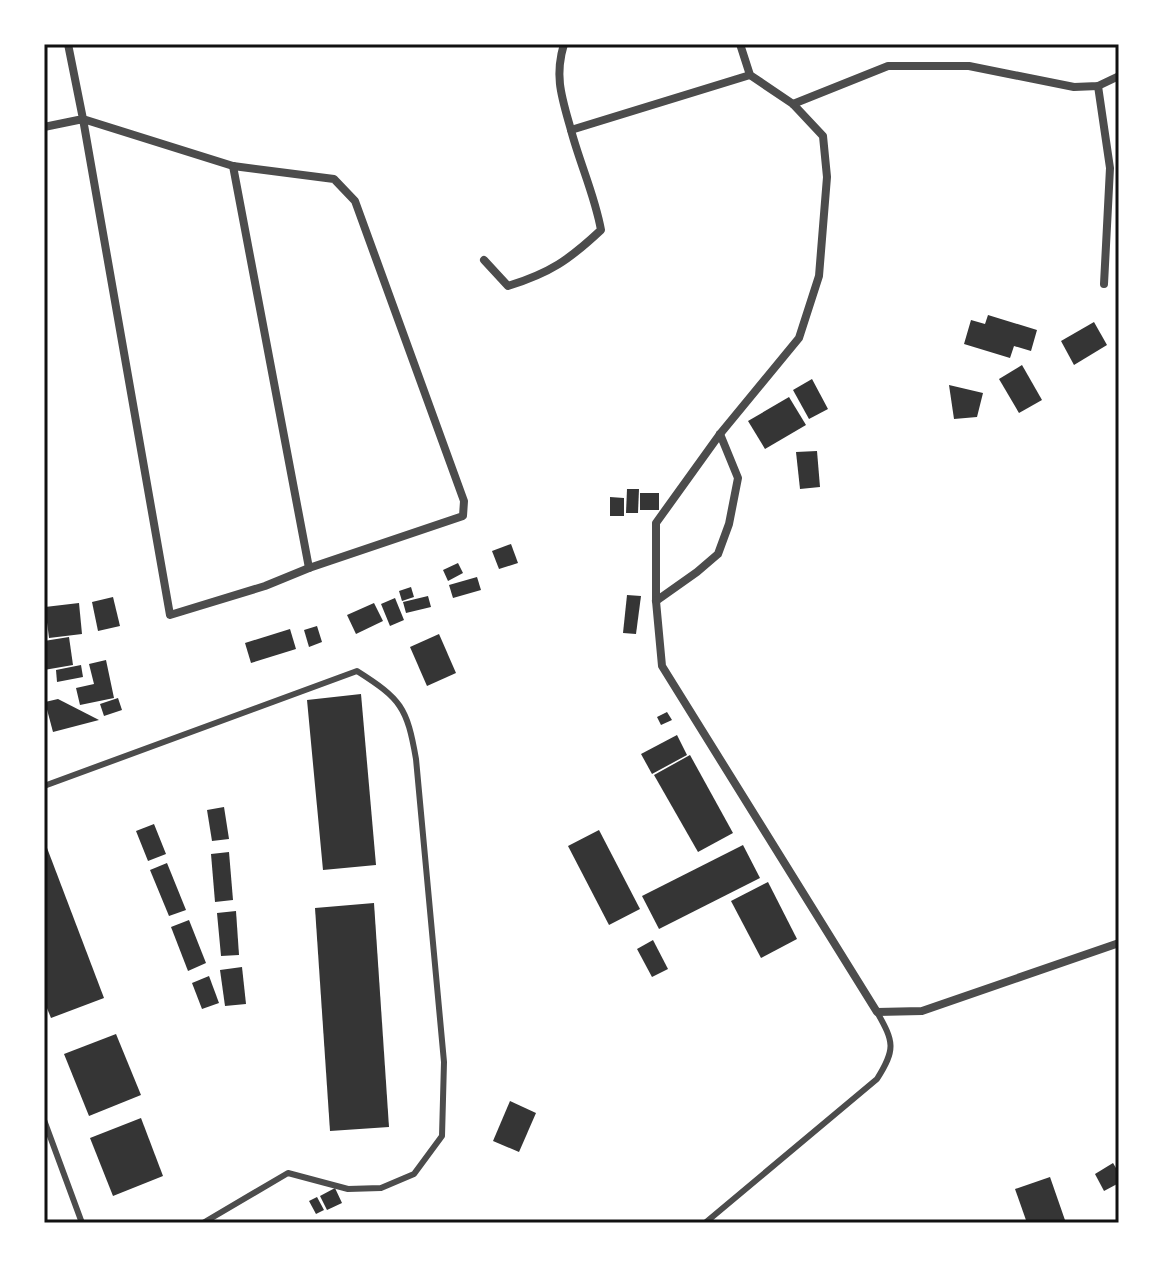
<svg xmlns="http://www.w3.org/2000/svg" width="1163" height="1267" font-family="Spectral,serif">
	<style>
		.building { fill: #353535 }
		.lines { fill: none; stroke-linecap: round; stroke-linejoin: round }
		.service { stroke: #4c4c4c; stroke-width: 6 }
		.minor { stroke: #4c4c4c; stroke-width: 8 }
		.neatline { fill: none; stroke: #111; stroke-width: 3 }
	</style>
	<rect width="100%" height="100%" fill="#fff"/>
	<g class="building">
		<polygon points="988,315 1037,330 1031,351 1014,346 1010,358 964,344 971,320 985,324"/>
		<polygon points="1094,322 1107,345 1074,365 1061,341"/>
		<polygon points="1022,365 1042,400 1019,413 999,379"/>
		<polygon points="812,379 828,409 809,419 793,390"/>
		<polygon points="949,385 983,393 977,417 954,419"/>
		<polygon points="789,397 806,425 765,449 748,421"/>
		<polygon points="817,451 820,487 800,489 796,452"/>
		<polygon points="627,489 639,489 638,513 626,513"/>
		<rect x="640" y="493" width="19" height="17"/>
		<polygon points="610,497 624,498 624,516 610,516"/>
		<polygon points="511,544 518,563 499,569 492,551"/>
		<polygon points="458,563 463,573 448,581 443,570"/>
		<polygon points="477,577 481,590 453,598 449,585"/>
		<polygon points="411,587 414,597 402,601 399,591"/>
		<polygon points="627,595 641,596 636,634 623,633"/>
		<polygon points="428,596 431,607 406,613 403,602"/>
		<polygon points="113,597 120,626 98,631 92,602"/>
		<polygon points="395,598 404,620 390,626 381,604"/>
		<polygon points="79,603 82,634 49,638 45,607"/>
		<polygon points="374,603 383,621 356,634 347,615"/>
		<polygon points="317,626 322,642 309,647 304,630"/>
		<polygon points="290,629 296,649 251,663 245,643"/>
		<polygon points="439,634 456,673 427,686 410,647"/>
		<polygon points="69,637 73,665 44,670 44,641"/>
		<polygon points="106,660 114,698 80,705 76,688 94,684 89,664"/>
		<polygon points="81,665 83,677 57,682 56,670"/>
		<polygon points="361,694 376,865 323,870 307,700"/>
		<polygon points="118,698 122,710 104,716 100,704"/>
		<polygon points="58,699 99,720 53,732 45,702"/>
		<polygon points="667,712 672,720 661,725 657,717"/>
		<polygon points="677,735 687,755 652,774 641,754"/>
		<polygon points="690,755 733,833 698,852 654,775"/>
		<polygon points="224,807 229,839 212,841 207,810"/>
		<polygon points="154,824 166,854 148,861 136,831"/>
		<polygon points="599,830 640,909 609,925 568,846"/>
		<polygon points="44,840 104,998 51,1018 44,1001"/>
		<polygon points="743,845 760,878 659,929 642,896"/>
		<polygon points="229,852 233,900 215,902 211,854"/>
		<polygon points="167,863 186,910 169,916 150,870"/>
		<polygon points="768,882 797,939 761,958 731,901"/>
		<polygon points="374,903 389,1127 330,1131 315,908"/>
		<polygon points="236,911 239,955 221,956 217,913"/>
		<polygon points="189,920 206,963 188,971 171,927"/>
		<polygon points="653,940 668,969 652,977 637,949"/>
		<polygon points="242,967 246,1004 225,1006 220,970"/>
		<polygon points="209,976 219,1003 202,1009 192,983"/>
		<polygon points="116,1034 141,1095 89,1116 64,1054"/>
		<polygon points="510,1101 536,1113 519,1152 493,1141"/>
		<polygon points="141,1118 163,1176 113,1196 90,1138"/>
		<polygon points="1113,1163 1119,1173 1119,1183 1104,1191 1095,1174"/>
		<polygon points="1050,1177 1066,1223 1027,1223 1015,1189"/>
		<polygon points="335,1188 342,1203 327,1210 320,1196"/>
		<polygon points="317,1197 324,1210 316,1214 309,1201"/>
	</g>
	<g class="lines">
		<g class="service">
			<path d="M44 786 357 671C401 699 407 707 416 759L444 1062 442 1136 414 1174 381 1188 348 1189 288 1173 203 1223"/>
			<polyline points="44,1120 82,1223"/>
			<path d="M705 1223 877 1079C896 1049 894 1042 877 1012"/>
		</g>
		<g class="minor">
			<path d="M564 44C554 77 562 98 571 130"/>
			<polyline points="740,44 750,75 793,104 823,136 827,177 819,276 799,338 720,434 656,523 656,601 662,666 877,1012 922,1011 1119,943"/>
			<polyline points="1098,86 1110,168 1104,284"/>
			<polyline points="793,104 888,66 969,66 1074,87 1098,86 1119,76"/>
			<polyline points="44,127 83,119 233,166 334,179 355,201 464,501 463,516 309,568 265,586 170,615 83,119 68,44"/>
			<polyline points="233,166 309,568"/>
			<path d="M484 260 508 286C550 273 569 260 601 230 595 196 580 164 571 130L750 75"/>
			<polyline points="656,601 697,572 718,554 729,524 738,478 720,434"/>
		</g>
	</g>
	<rect width="1163" height="1267" fill="none" stroke="#ffffff" stroke-width="92"/>
	<rect x="46" y="46" width="1071" height="1175" class="neatline"/>
</svg>
